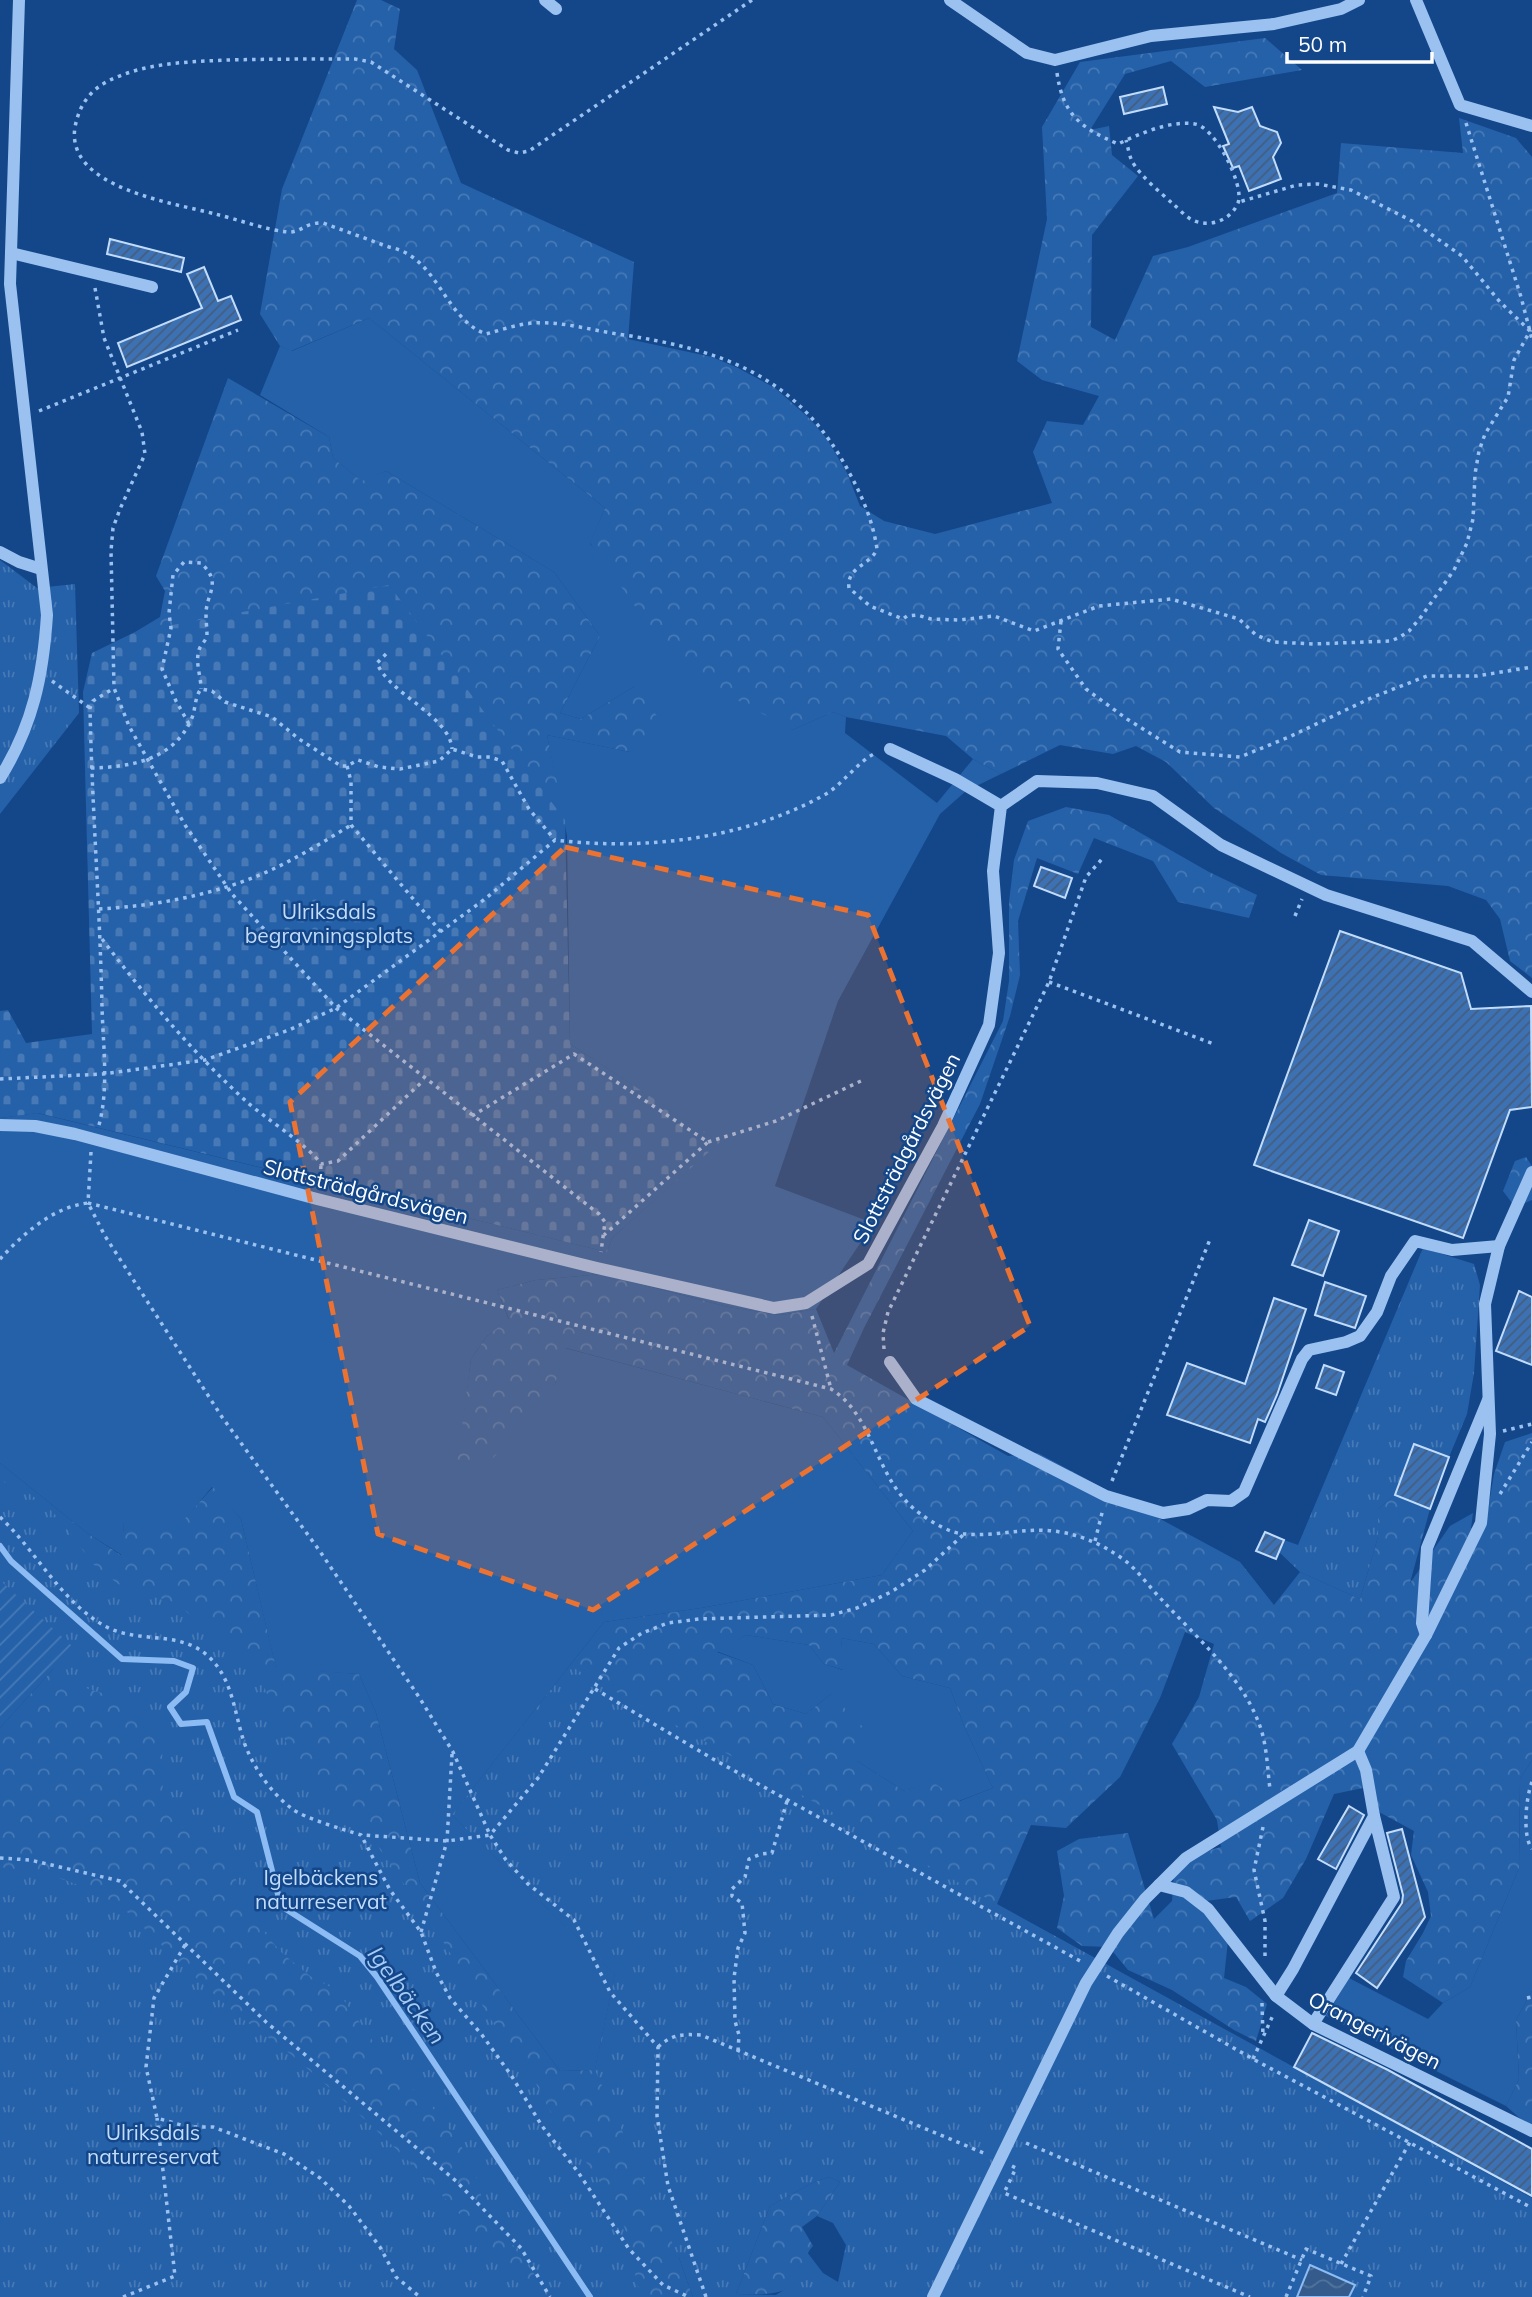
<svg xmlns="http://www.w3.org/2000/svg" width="1532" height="2297" font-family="Mulish,sans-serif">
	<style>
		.grass { fill: #2561a9 }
		.forest { fill: url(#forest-crowns); fill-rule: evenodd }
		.cemetery { fill: url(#cemetery-stones) }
		.park { fill: url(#park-tufts); fill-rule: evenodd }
		.garden { fill: url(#garden-furrows) }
		.water { fill: url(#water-waves); stroke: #8cbcf3; stroke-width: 2 }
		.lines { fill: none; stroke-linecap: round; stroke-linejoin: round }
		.stream { stroke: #8cbcf3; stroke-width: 6 }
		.building { fill: url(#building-hatch); stroke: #c1dcfc; stroke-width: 2 }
		.path { stroke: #9bc1f0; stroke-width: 3.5; stroke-dasharray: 3.5 5; stroke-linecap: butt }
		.minor { stroke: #9bc1f0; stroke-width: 12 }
		.marked { fill: #eb7230; fill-opacity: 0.2; stroke: #eb7230; stroke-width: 5; stroke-dasharray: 14 9; stroke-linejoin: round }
		.labels { text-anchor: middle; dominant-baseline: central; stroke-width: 5; stroke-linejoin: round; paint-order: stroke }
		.park-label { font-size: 21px; fill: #c1dcfc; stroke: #13478a }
		.street-label { font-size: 21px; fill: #fff; stroke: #13478a }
		.water-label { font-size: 23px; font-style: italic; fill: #a6cbf7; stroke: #13478a }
	</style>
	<defs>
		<pattern id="forest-crowns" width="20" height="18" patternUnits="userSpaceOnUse" patternTransform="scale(1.75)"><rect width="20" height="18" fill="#2561a9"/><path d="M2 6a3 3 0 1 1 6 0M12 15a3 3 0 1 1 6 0" fill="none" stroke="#4679b6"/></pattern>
		<pattern id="cemetery-stones" width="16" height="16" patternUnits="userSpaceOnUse" patternTransform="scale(1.75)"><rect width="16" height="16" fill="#2561a9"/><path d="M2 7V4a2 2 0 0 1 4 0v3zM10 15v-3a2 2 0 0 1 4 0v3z" fill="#4679b6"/></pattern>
		<pattern id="park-tufts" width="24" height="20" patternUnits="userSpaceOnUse" patternTransform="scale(1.75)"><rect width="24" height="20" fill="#2561a9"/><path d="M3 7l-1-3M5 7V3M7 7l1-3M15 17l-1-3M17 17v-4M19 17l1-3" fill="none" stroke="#4679b6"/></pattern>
		<pattern id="garden-furrows" width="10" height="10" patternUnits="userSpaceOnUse" patternTransform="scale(1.75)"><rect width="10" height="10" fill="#2561a9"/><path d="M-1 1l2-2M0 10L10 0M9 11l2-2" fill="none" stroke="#4679b6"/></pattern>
		<pattern id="water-waves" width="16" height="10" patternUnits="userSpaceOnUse" patternTransform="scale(1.75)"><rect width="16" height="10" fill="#345b8c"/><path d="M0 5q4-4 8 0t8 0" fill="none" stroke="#52749d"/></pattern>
		<pattern id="building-hatch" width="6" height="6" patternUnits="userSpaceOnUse" patternTransform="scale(1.75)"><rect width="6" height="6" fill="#3c71b4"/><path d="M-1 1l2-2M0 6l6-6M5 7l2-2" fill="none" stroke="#455d7b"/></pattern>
	</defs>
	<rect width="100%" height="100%" fill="#13478a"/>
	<g class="grass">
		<polygon points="369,318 605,508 590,544 792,730 833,712 846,717 845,733 937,803 973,759 1001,774 966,791 940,814 838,1001 775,1186 865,1220 882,1197 861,1242 816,1309 781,1315 728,1307 602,1274 536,1280 497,1290 509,1320 487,1336 471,1359 458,1463 555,1384 565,1348 823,1417 913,1531 882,1575 701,1608 604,1622 452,1815 615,1974 595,2070 560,2071 420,1883 376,1713 359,1674 276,1669 241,1519 212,1487 182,1523 124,1523 122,1555 87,1533 0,1463 0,1118 37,1113 607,1252 612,1238 719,1142 570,1044 567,836 547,735 630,752 635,686 581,719 560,713 600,636 554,572 386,471 363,482 333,458 329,437 260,395 280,346 292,351"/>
		<polygon points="746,1635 809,1645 824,1664 843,1670 841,1638 874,1644 902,1676 950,1688 964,1726 993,1788 959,1801 933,1783 904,1791 857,1761 831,1694 806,1714 773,1704 753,1665 716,1651"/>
		<polygon points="1532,1760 1532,1991 1516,2020 1519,2079 1506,2106 1326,2016 1349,1978 1428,2019 1443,2003 1470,1987 1519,1868 1520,1779"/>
	</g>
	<g class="forest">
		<polygon points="357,0 381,0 400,9 394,49 417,70 461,183 634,262 628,339 712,357 738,368 775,388 809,418 827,439 847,473 860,506 884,521 935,534 1052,503 1033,452 1047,421 1083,425 1099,396 1042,380 1017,361 1047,219 1042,127 1080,62 1265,38 1302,70 1205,87 1171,61 1125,74 1090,130 1109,126 1112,155 1138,176 1092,235 1091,327 1115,340 1153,256 1188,247 1337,193 1341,143 1463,153 1459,118 1516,138 1532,157 1532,978 1510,961 1500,919 1486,900 1448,886 1321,875 1281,853 1214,808 1166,762 1136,746 1113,754 1060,745 1001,774 973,759 946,736 846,717 833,712 792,730 679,668 590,543 605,508 369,318 291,351 280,346 260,314 282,189"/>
		<polygon points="228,378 329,437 333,458 362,481 386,471 554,572 600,636 560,713 581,719 635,686 666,728 630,752 547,735 565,820 518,809 206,809 135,632 160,617 165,591 156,576"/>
		<path d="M1066 807 1109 815 1209 872 1257 895 1249 918 1178 902 1153 861 1094 838 1078 874 1037 858 1018 921 1020 975 1010 1016 980 1104 864 1328 847 1365 1008 1456 1038 1453 1240 1562 1274 1605 1300 1572 1360 1599 1378 1537V1509L1395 1495 1430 1509 1410 1583 1450 1526 1473 1513 1471 1528H1485L1494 1474 1505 1442 1532 1433V1760L1520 1779 1519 1868 1470 1987 1443 2003 1403 1977 1406 1961 1423 1933 1431 1916 1428 1892 1411 1855 1414 1831 1379 1812 1363 1788 1334 1794 1306 1859 1283 1898 1250 1921 1236 1897 1206 1901 1229 1931 1224 1978 1246 1987 1267 2004 1256 2041 1234 2030 1172 1990 1128 1970 1109 1947 1082 1946 1057 1928 1064 1896 1057 1851 1079 1839 1128 1833 1154 1919 1172 1901 1175 1860 1221 1847 1217 1820 1172 1744 1199 1697 1214 1644 1185 1632 1160 1698 1120 1777 1066 1828 1031 1825 997 1904 679 2258 693 2297H0V1728L73 1647 0 1580V1463L87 1533 121 1555 124 1523H181L213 1487 241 1519 276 1668 359 1674 376 1713 420 1883 560 2071 595 2070 615 1974 452 1815 604 1622 701 1608 882 1575 913 1531 823 1417 566 1348 555 1384 489 1463H457L471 1359 487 1336 509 1319 497 1290 536 1280 602 1274 728 1307 781 1315 816 1309 834 1353 1003 1021 1009 981V902L1014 860 1028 821ZM746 1635 809 1645 824 1664 844 1670 841 1638 874 1644 902 1676 950 1688 964 1726 993 1788 960 1801 933 1782 904 1791 857 1761 863 1727 831 1694 806 1714 773 1704 753 1665 717 1652Z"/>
		<polygon points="1526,1157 1532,1166 1532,1200 1515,1207 1503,1191 1515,1161"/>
		<polygon points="1532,1991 1532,2125 1522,2120 1506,2106 1519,2079 1516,2020"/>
		<path d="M829 2177 840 2182 817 2216 802 2227 813 2246C803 2256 804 2271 796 2282 783 2297 755 2294 736 2294L770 2206 814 2182Z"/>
	</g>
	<polygon class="cemetery" points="389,585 565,820 570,1044 720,1142 612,1238 607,1252 38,1113 0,1118 0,1011 8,1010 26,1043 92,1034 83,692 92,653 135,632"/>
	<g class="park">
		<polygon points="0,560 37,588 75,584 79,713 0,814"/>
		<polygon points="1423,1248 1474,1264 1480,1285 1474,1373 1467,1414 1449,1457 1414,1445 1395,1495 1378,1509 1378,1537 1360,1599 1300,1572 1279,1552 1284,1540 1298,1545"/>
		<polygon points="0,1480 19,1487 46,1505 62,1522 93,1564 118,1584 175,1603 243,1656 258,1671 291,1755 301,1773 323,1791 344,1803 359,1819 442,1940 513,2055 534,2080 550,2111 600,2182 623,2223 632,2252 636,2280 642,2297 552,2297 484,2209 478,2181 465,2152 445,2123 430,2105 397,2075 343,1999 332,1988 310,1976 282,1953 266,1935 220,1850 200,1842 163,1811 162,1739 148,1721 127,1701 67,1682 56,1675 46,1648 0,1630"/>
		<path d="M570 1666 997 1904 1532 2198V2297H1349L1355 2285 1310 2266 1297 2297H693L679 2258 595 2070 615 1974 452 1815ZM829 2177 840 2182 817 2216 833 2223 846 2245 838 2282 823 2273 807 2252 795 2283 776 2295 736 2294 770 2206 814 2182Z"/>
		<path d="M0 1867C46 1872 87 1883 125 1910 161 1944 197 1980 234 2012 256 2030 281 2045 302 2064 384 2134 464 2211 529 2297H0Z"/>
	</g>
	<polygon class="garden" points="0,1580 73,1647 0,1728"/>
	<polygon class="water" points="1310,2265 1355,2285 1349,2297 1297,2297"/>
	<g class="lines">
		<polyline class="stream" points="0,1546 11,1561 122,1659 174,1661 193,1668 186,1692 170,1707 181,1724 207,1722 234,1797 257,1812 281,1906 360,1956 377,1977 590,2297"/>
	</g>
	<g class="building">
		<polygon points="1163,87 1167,104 1124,114 1120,97"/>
		<polygon points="1214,107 1238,112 1252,107 1260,126 1277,132 1281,143 1273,157 1281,179 1249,191 1239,166 1233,168 1223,146 1229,144"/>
		<polygon points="110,239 184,258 181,272 107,254"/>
		<polygon points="204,267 218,301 231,296 241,320 127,367 118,343 202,308 187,274"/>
		<polygon points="1041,867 1072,878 1065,898 1034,886"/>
		<polygon points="1340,931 1461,973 1471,1009 1531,1006 1532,1107 1510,1110 1463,1238 1254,1165"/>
		<polygon points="1309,1220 1339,1231 1323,1276 1292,1265"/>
		<polygon points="1325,1282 1366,1296 1355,1328 1315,1315"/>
		<polygon points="1519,1291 1532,1297 1532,1365 1496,1351"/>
		<polygon points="1274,1298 1306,1309 1277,1395 1265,1422 1258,1419 1250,1443 1167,1415 1187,1363 1245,1384"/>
		<polygon points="1324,1365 1344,1372 1336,1395 1316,1388"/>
		<polygon points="1414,1444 1449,1457 1430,1509 1395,1495"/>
		<polygon points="1265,1532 1284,1540 1276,1559 1256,1551"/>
		<polygon points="1349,1806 1364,1815 1336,1869 1318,1859"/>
		<polygon points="1402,1829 1425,1917 1377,1988 1356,1973 1402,1903 1403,1895 1387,1833"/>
		<polygon points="1312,2033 1388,2070 1532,2149 1532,2196 1294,2067"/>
	</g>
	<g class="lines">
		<g class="path">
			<path d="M752 0 529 151 519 153 508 150 371 62 355 59C313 59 270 59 227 60 190 62 153 62 117 77 94 86 80 101 75 127 65 188 174 203 215 214 237 219 266 230 288 232 301 233 305 222 323 223L389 247C438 256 444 319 486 334 501 330 518 324 533 323 561 321 590 330 618 334 723 350 798 375 850 474 863 498 873 522 877 549 871 565 846 567 849 588L870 606 903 619 907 616 917 615 931 619 959 620 994 616 1034 631 1099 606 1171 599 1239 619 1256 635 1273 642 1314 644 1391 641 1400 637 1409 631 1421 617 1454 570 1467 543 1473 519 1475 474 1479 451 1485 434 1508 397 1514 360 1530 331 1500 302 1462 256 1412 221 1351 190 1318 184 1297 185 1239 202"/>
			<path d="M1057 73C1063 115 1081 128 1118 144 1139 134 1170 120 1195 124 1214 126 1245 185 1238 203 1230 222 1206 229 1189 218 1183 214 1178 208 1173 204 1161 193 1139 175 1132 161 1129 155 1128 147 1126 140"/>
			<polyline points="1466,123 1521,297 1532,339"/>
			<polyline points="95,288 104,338 142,432 145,454 120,509 113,528 111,551 114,688 129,726 148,760 185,825 232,894 336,1008 599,1214 605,1222 601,1252"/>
			<polyline points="39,411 238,330"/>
			<polyline points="1061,621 1058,649 1086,689 1127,719 1180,752 1240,757 1289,737 1373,697 1427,676 1477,676 1532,667"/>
			<path d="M386 654 377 663C388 693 450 716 452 749"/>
			<polyline points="52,681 90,708"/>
			<path d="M189 724 176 701 162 669 171 628 169 613 173 575 184 562 201 563C223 584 206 593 206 614 206 621 207 629 207 636 206 641 200 645 199 650 195 663 201 676 201 689"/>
			<polyline points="347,766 351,781 351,825 441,932"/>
			<path d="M91 768C131 767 173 760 191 720 196 710 194 698 201 689L212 691 225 702 272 717 299 739 341 766H347L358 760 379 767 400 769 439 761 452 749 477 757H490L502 761 529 809 555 840"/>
			<path d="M99 909C156 906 219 894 271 870 299 857 325 841 351 825"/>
			<polyline points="1295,916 1302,899"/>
			<path d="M102 939C146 997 193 1053 247 1102 266 1119 308 1145 321 1164L338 1161 424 1080"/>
			<polyline points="1049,982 1214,1044"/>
			<path d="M0 1079 103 1074 205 1060 289 1030 336 1008 485 899 555 840C645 851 746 839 826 794 844 783 858 761 876 753"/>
			<polyline points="472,1116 574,1054 708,1142 604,1235"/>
			<path d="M99 1125C109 1088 103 1045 102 1007 100 907 92 808 90 708L93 701 114 688"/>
			<polyline points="708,1142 776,1121 863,1080"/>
			<path d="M91 1152 88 1203 831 1389C877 1418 874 1482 922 1515 933 1523 952 1534 965 1534 998 1537 1028 1526 1060 1532 1084 1536 1103 1545 1123 1559 1138 1570 1150 1588 1163 1601 1196 1637 1240 1675 1258 1721 1267 1742 1267 1766 1270 1789"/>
			<polyline points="320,1186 321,1164"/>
			<path d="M0 1259C23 1234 53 1207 88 1203L105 1236 222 1417 319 1550 419 1697 453 1752 490 1835 447 1841 362 1835"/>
			<polyline points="812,1316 831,1389"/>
			<polyline points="884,1349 883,1333 888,1312 1049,982 1086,877 1102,859"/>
			<polyline points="1503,1431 1532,1424"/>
			<polyline points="1112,1481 1211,1237"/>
			<polyline points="1500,1494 1532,1442"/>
			<path d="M0 1517C36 1551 60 1600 103 1625 137 1645 178 1629 208 1656 232 1678 234 1710 243 1739 251 1764 270 1792 291 1808 305 1819 343 1829 361 1835L390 1890 421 1932 436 1972 450 1998 482 2035 511 2075 542 2126 578 2172 629 2249 663 2285 689 2297"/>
			<polyline points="1095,1541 1103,1509"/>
			<polyline points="595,1689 713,1759 1082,1962"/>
			<path d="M1532 1782C1526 1797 1522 1836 1532 1849"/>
			<polyline points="1263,1827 1254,1870 1265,1921 1265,1957"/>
			<polyline points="0,1858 30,1860 120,1881 266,2022 456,2181 521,2248 550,2297"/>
			<polyline points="421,1932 447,1841 452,1754"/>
			<polyline points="185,1945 154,1998 146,2067 157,2118 188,2127 213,2127 284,2154 320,2178 349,2206 380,2247 396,2277 420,2297"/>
			<polyline points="1107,1976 1253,2059 1532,2208"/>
			<polyline points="1527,1998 1532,1997"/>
			<polyline points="1262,2003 1263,2036"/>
			<path d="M658 2047C672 2034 683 2034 701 2035L986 2154"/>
			<polyline points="738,2051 739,2035 735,2021 734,1978 738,1948 745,1933 742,1903 732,1896 732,1889 745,1877 749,1859 761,1854 772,1853 787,1801"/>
			<polyline points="1253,2059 1274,2013"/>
			<polyline points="1026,2143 1302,2260"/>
			<polyline points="1012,2166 1016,2168 1004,2193 1250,2297"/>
			<polyline points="1341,2264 1410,2142"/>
			<polyline points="123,2297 175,2276 157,2118"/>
			<polyline points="706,2297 668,2186 657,2116 658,2047 610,1992 574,1920 528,1884 506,1860 490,1835 538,1778 619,1648 642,1633 668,1623 699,1619 831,1615 857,1608 891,1592 925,1570 963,1535"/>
			<polyline points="1286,2297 1306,2249 1371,2276 1363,2297"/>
		</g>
		<g class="minor">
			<polyline points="545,0 556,9"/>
			<polyline points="950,0 1027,53 1055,60 1151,36 1274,24 1341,9 1359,0"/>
			<polyline points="1416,0 1460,105 1532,126"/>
			<polyline points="11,253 152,287"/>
			<polyline points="0,552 19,562 41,569"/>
			<polyline points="890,749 955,779 1001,806"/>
			<path d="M0 778C33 725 43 676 47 615L10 284 19 0"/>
			<polyline points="0,1125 35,1126 75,1134 317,1199 597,1268 774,1308 806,1303 868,1264 943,1126 989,1025 999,953 993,871 1001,806 1037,781 1097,783 1153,796 1221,845 1326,895 1472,941 1532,992"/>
			<polyline points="890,1362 916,1399 1106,1496 1163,1513 1188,1509 1207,1500 1231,1501 1244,1492 1302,1359 1309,1350 1346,1342 1360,1336 1377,1312 1391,1276 1415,1241 1452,1250 1499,1246"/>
			<polyline points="1426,1635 1422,1623 1427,1548 1488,1400"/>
			<polyline points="1159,1885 1186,1892 1208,1909 1276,1996 1313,2024 1532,2131"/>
			<polyline points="1276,1996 1293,1969 1374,1816 1366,1770 1358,1751"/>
			<polyline points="1313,2024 1394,1897 1374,1816"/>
			<polyline points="933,2297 1086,1983 1118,1933 1145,1899 1186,1858 1358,1751 1426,1635 1481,1523 1490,1434 1485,1304 1499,1246 1532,1172"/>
		</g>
	</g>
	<path class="marked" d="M565 847 868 915 1030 1326 593 1610 378 1534 290 1102Z"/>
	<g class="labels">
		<g class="park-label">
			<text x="329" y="911">Ulriksdals<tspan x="329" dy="24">begravningsplats</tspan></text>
			<text x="321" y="1877">Igelbäckens<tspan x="321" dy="24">naturreservat</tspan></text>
			<text x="153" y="2132">Ulriksdals<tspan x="153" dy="24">naturreservat</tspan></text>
		</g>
		<g class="street-label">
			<text transform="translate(906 1148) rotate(-63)">Slottsträdgårdsvägen</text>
			<text transform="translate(366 1191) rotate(14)">Slottsträdgårdsvägen</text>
			<text transform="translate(1375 2030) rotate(27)">Orangerivägen</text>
		</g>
		<g class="water-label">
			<text transform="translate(407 1995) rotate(54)">Igelbäcken</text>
		</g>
	</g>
	<path d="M1287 52v10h145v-10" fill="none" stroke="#ffffff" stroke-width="3.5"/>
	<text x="1298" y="52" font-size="21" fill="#ffffff" stroke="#13478a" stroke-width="5" paint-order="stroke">50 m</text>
</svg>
